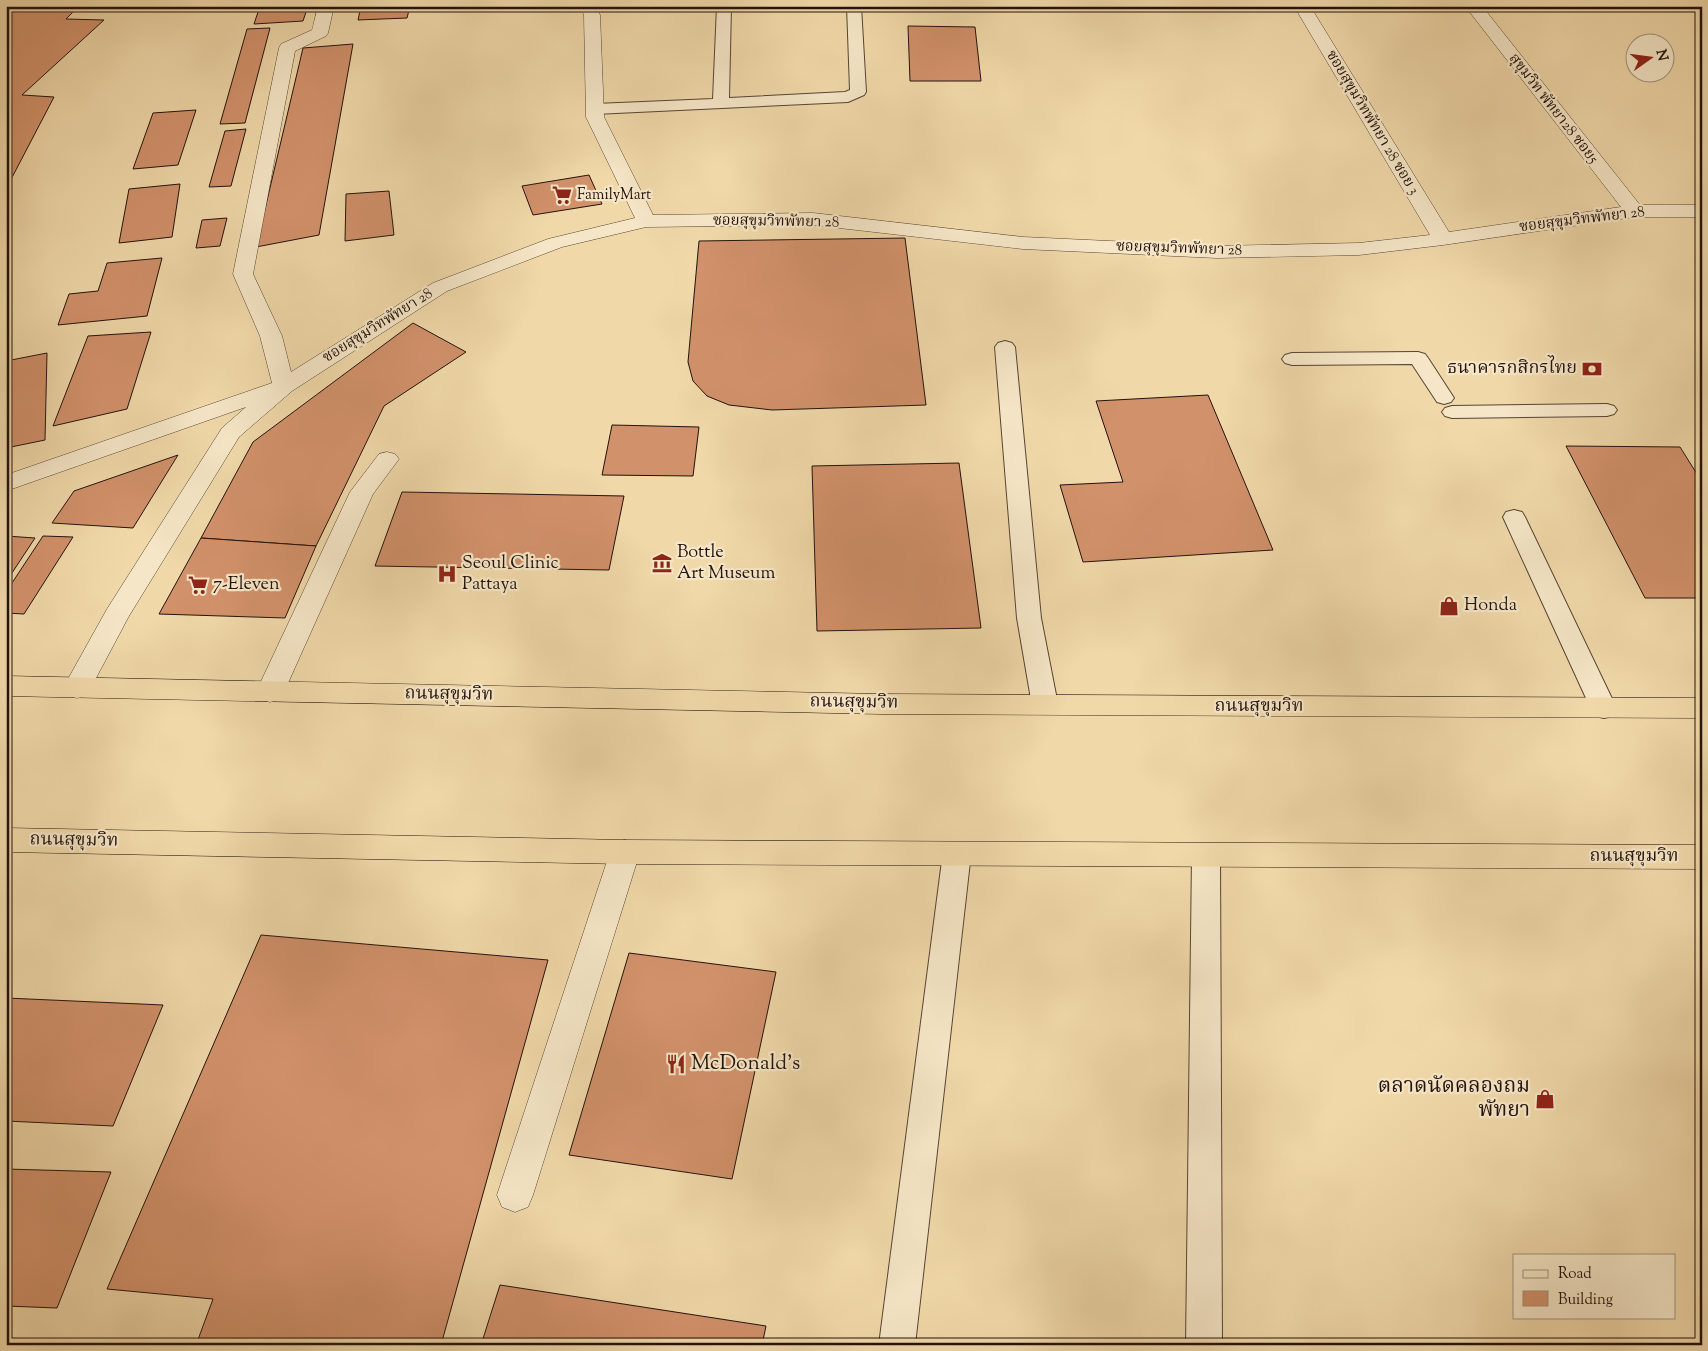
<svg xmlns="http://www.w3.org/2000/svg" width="1708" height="1351" font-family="'Sorts Mill Goudy','Noto Serif Thai',serif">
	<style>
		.building { fill: #d1916b; stroke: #23120c }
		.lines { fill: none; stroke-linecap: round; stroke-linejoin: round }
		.service-casing { stroke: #564433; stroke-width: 2 }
		.minor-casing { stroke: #564433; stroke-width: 1 }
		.trunk-casing { stroke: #23120c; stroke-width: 1 }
		.service { fill: #f5e6c7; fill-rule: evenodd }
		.minor { fill: #f5e6c7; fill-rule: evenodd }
		.trunk { fill: #f0d8a9; fill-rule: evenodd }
		.labels { text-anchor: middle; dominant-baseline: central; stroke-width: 4.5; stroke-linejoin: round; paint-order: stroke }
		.far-street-label { font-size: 15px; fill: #23120c; stroke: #f5e6c7 }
		.far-poi-label { font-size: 15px; fill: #23120c; stroke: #f5e6c7; text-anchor: start }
		.poi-label { font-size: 18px; fill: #23120c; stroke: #f5e6c7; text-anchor: start }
		.street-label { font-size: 18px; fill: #23120c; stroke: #f5e6c7 }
		.near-poi-label { font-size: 21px; fill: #23120c; stroke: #f5e6c7; text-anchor: start }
	</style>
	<rect width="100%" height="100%" fill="#f0d8a9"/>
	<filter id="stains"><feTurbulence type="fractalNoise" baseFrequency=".004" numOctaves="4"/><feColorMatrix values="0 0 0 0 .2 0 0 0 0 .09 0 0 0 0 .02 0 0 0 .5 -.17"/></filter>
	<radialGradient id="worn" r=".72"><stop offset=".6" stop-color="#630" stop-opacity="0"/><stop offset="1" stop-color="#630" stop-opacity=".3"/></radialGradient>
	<g class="building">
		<polygon points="6,6 79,6 66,19 104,20 22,95 54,97 6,189"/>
		<polygon points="260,6 308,6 303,21 254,24"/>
		<polygon points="361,6 410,6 407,18 358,20"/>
		<polygon points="908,26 975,27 981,81 910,81"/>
		<polygon points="270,28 245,123 220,124 247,29"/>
		<polygon points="353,44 319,235 256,247 303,48"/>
		<polygon points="196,110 178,165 133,169 153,113"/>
		<polygon points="246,129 231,186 209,187 225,131"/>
		<polygon points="589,175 602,204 533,215 522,186"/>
		<polygon points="180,184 172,237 119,243 129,189"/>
		<polygon points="389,191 394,235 345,241 346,194"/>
		<polygon points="227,218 220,246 196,248 202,220"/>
		<polygon points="905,238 926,405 772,410 729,405 707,396 693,381 688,362 699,241"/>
		<polygon points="162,258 147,316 58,325 69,294 98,291 107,263"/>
		<polygon points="413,323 466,352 384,406 316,546 201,538 253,442"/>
		<polygon points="151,332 127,409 53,426 88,336"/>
		<polygon points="47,353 45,440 6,448 6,361"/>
		<polygon points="1208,395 1273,550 1083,562 1060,485 1123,482 1096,401"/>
		<polygon points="612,425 699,427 693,476 602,475"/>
		<polygon points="1566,446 1680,447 1702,482 1702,598 1645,598"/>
		<polygon points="178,455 133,528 52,523 74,491"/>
		<polygon points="959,463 981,628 817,631 812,466"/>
		<polygon points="402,492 624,496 609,570 375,566"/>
		<polygon points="6,536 35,538 6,582"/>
		<polygon points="43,536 73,537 24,614 6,613 6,592"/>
		<polygon points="201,538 316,546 285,618 159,614"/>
		<polygon points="261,935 548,960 441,1345 196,1345 213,1299 107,1289"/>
		<polygon points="629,953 776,972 732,1179 569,1155"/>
		<polygon points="6,998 163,1005 113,1126 6,1121"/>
		<polygon points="6,1169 111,1172 57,1308 6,1306"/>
		<polygon points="500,1285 766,1326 762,1345 481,1345"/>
	</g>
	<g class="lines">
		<defs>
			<g id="service">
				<polygon points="717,6 731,6 729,98 845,92 850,90 847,6 861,6 866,92 864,95 848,102 595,114 589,112 587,109 589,106 595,104 713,99"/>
				<polygon points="1005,341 1012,343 1015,347 1041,618 1058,705 1054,712 1045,714 1036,712 1032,705 1017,618 995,347 998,343"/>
				<polygon points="1418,352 1425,354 1428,358 1454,398 1451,402 1444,404 1437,402 1412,364 1292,365 1285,363 1282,359 1285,355 1292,353"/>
				<polygon points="1607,404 1614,406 1617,410 1614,414 1607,416 1452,418 1445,416 1442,412 1445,408 1452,406"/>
				<polygon points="1514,510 1522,512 1525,517 1617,709 1613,716 1604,718 1595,716 1591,709 1503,517 1506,512"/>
				<polygon points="957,842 967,845 971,853 915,1345 879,1345 943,853 947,845"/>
				<polygon points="1206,845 1216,848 1220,856 1222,1345 1186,1345 1192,856 1196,848"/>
			</g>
			<g id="minor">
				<polygon points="318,6 334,6 328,33 326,36 295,51 253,274 282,336 291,372 433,283 548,239 635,218 586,117 584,15 580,6 596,6 600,15 604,117 653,215 813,213 1023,237 1217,246 1359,243 1430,235 1294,6 1310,6 1449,232 1621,207 1465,6 1482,6 1640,205 1702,205 1702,217 1634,217 1443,245 1359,255 1217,258 1023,249 813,225 646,227 562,247 447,291 292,391 239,437 129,616 87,695 77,698 67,695 63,688 107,609 222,428 246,407 6,491 6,475 272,383 260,336 233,274 279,48 281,44 312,30"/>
				<polygon points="387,452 395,454 399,459 373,494 284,692 280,699 270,702 260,699 256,692 350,492 379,454"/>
				<polygon points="625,840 636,843 640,852 533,1195 528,1207 515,1212 502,1207 497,1195 610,852 614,843"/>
			</g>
			<g id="trunk">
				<polygon points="6,676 881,694 1702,698 1702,718 881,714 6,696"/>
				<polygon points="6,828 625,840 1702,845 1702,869 625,864 6,852"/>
			</g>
		</defs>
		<use href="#service" class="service-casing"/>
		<use href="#minor" class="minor-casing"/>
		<use href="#trunk" class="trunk-casing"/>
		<use href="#service" class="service"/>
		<use href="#minor" class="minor"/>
		<use href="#trunk" class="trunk"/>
	</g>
	<defs>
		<symbol id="supermarket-bare" viewBox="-9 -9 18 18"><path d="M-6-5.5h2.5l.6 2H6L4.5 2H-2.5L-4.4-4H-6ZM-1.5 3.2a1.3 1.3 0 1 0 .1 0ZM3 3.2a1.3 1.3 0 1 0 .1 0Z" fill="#8f2418" stroke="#f5e6c7" stroke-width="2.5" paint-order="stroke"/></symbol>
		<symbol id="bank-bare" viewBox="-9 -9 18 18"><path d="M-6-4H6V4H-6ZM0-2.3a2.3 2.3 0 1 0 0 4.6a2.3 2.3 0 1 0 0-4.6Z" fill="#8f2418" stroke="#f5e6c7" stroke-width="2.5" paint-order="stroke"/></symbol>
		<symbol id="museum-bare" viewBox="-9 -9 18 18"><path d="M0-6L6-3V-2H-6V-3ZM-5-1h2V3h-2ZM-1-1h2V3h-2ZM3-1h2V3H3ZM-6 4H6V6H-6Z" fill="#8f2418" stroke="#f5e6c7" stroke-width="2.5" paint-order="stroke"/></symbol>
		<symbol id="hospital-bare" viewBox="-9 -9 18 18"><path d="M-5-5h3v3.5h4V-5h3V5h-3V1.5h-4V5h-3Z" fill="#8f2418" stroke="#f5e6c7" stroke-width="2.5" paint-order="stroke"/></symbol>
		<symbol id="shop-bare" viewBox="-9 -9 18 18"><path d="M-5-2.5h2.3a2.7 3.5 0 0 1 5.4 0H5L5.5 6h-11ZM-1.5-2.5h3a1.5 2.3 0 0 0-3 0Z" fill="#8f2418" stroke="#f5e6c7" stroke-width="2.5" paint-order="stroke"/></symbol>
		<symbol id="restaurant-bare" viewBox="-9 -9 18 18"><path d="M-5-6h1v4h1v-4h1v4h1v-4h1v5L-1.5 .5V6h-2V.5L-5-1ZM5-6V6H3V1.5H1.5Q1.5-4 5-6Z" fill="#8f2418" stroke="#f5e6c7" stroke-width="2.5" paint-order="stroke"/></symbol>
	</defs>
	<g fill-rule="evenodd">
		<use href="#supermarket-bare" x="548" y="181" width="28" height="28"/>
		<use href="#bank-bare" x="1578" y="355" width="28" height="28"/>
		<use href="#museum-bare" x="648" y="549" width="28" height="28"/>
		<use href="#hospital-bare" x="433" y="560" width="28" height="28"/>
		<use href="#supermarket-bare" x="184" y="571" width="28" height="28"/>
		<use href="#shop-bare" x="1435" y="592" width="28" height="28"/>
		<use href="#restaurant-bare" x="662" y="1050" width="28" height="28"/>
		<use href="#shop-bare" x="1531" y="1085" width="28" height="28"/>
	</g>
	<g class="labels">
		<g class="far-street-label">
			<text transform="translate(1553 109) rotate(52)">สุขุมวิท พัทยา28 ซอย5</text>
			<text transform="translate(1372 123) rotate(59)">ซอยสุขุมวิทพัทยา 28 ซอย 3</text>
			<text transform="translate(1582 220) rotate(-7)">ซอยสุขุมวิทพัทยา 28</text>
			<text transform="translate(776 222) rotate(1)">ซอยสุขุมวิทพัทยา 28</text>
			<text transform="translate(1179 249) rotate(2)">ซอยสุขุมวิทพัทยา 28</text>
			<text transform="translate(378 326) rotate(-32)">ซอยสุขุมวิทพัทยา 28</text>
		</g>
		<g class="far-poi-label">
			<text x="577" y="195">FamilyMart</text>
		</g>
		<g class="poi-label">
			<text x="1577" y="369" text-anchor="end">ธนาคารกสิกรไทย</text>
			<text x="677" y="553">Bottle<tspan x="677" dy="21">Art Museum</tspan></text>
			<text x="462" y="564">Seoul Clinic<tspan x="462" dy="21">Pattaya</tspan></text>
			<text x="213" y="585">7-Eleven</text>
			<text x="1464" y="606">Honda</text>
		</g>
		<g class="street-label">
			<text transform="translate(449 695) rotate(1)">ถนนสุขุมวิท</text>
			<text transform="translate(854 703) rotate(1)">ถนนสุขุมวิท</text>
			<text x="1259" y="707">ถนนสุขุมวิท</text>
			<text transform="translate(74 841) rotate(1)">ถนนสุขุมวิท</text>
			<text x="1634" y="857">ถนนสุขุมวิท</text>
		</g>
		<g class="near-poi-label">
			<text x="691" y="1064">McDonald's</text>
			<text x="1530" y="1087" text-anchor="end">ตลาดนัดคลองถม<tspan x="1530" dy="24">พัทยา</tspan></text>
		</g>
	</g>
	<rect width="1708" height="1351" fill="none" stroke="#f0d8a9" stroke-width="25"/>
	<rect x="8" y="8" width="1693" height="1336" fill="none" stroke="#23120c" stroke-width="2.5"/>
	<rect x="12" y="12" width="1683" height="1326" fill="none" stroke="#23120c"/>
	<rect x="1513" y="1254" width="162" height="65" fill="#f5e6c7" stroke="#a1917c"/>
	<rect x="1523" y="1270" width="25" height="8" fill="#f5e6c7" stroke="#a1917c"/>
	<text x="1558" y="1278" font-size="15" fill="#23120c">Road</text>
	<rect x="1523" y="1291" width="25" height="15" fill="#d1916b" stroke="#a1917c"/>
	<text x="1558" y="1304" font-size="15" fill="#23120c">Building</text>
	<g transform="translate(1650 58) rotate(76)"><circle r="24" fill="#f5e6c7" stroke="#a1917c"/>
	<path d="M0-4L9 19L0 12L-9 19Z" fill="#8f2418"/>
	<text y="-8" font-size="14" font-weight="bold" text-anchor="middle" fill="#23120c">N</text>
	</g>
	<rect width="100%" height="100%" filter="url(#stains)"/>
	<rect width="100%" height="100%" fill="url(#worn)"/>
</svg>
